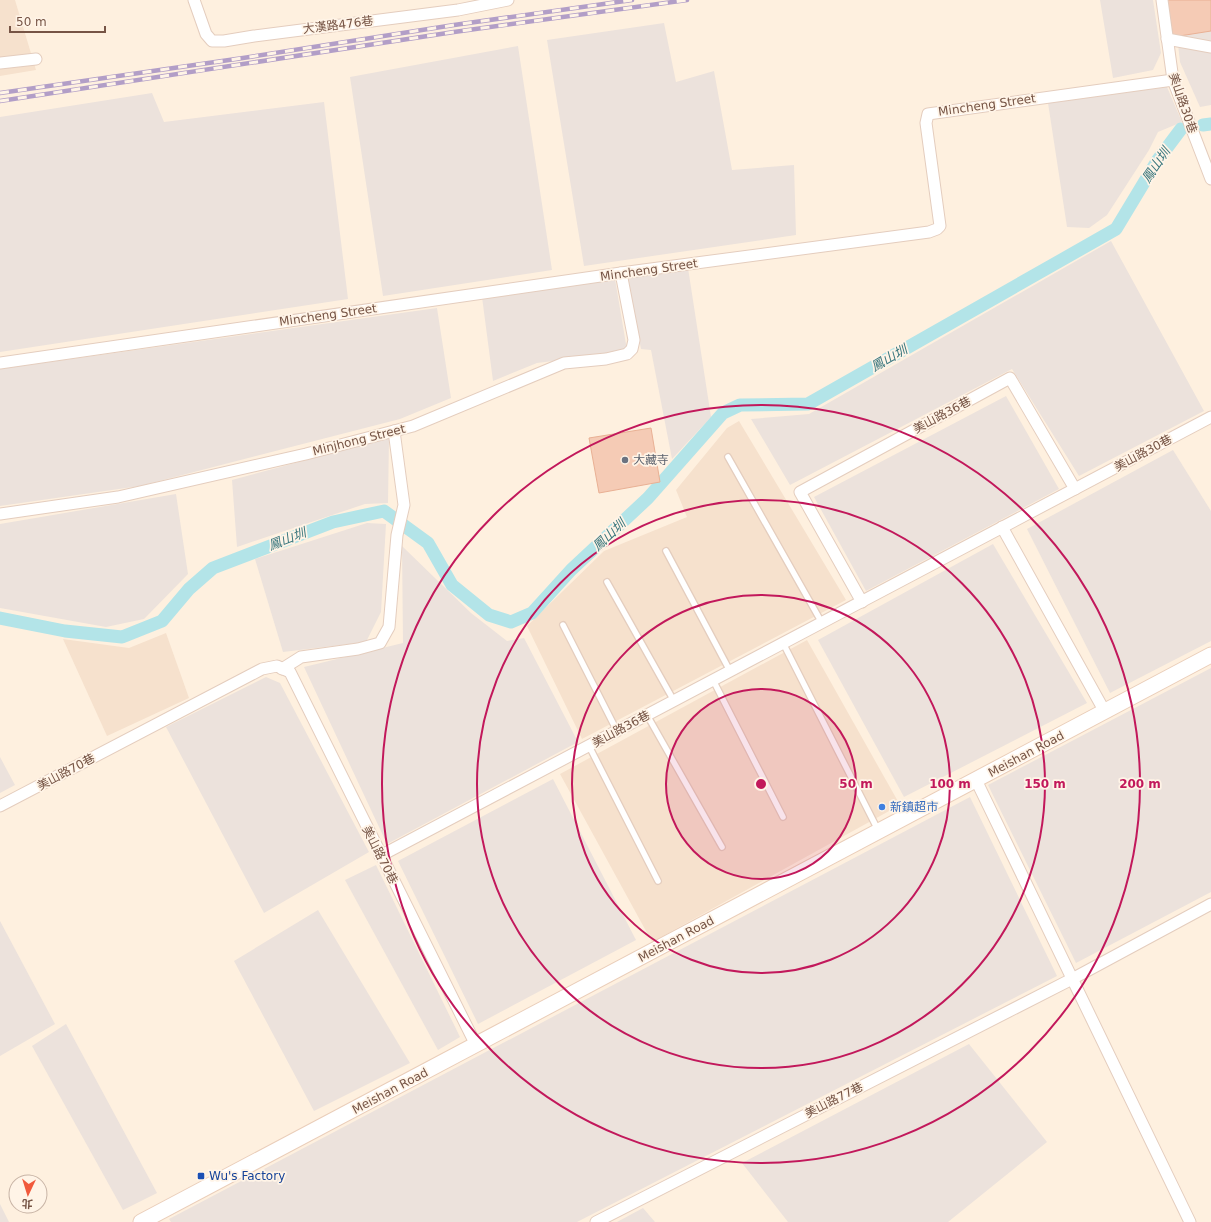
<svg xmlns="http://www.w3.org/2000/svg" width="1211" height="1222" font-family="'DejaVu Sans','Noto Sans TC',sans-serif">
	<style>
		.residential { fill: #f6e1cd }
		.industrial { fill: #ece2dc }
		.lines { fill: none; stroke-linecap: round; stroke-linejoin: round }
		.canal { stroke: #b3e4e8; stroke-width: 13 }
		.building { fill: #f5cbb5; stroke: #e9b094 }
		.lane-casing { stroke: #e4cdbe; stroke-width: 8 }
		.street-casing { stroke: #e4cdbe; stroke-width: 13 }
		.secondary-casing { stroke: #eaceba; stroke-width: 17 }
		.lane { stroke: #fff; stroke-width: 5.5 }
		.street { stroke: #fff; stroke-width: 11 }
		.secondary { stroke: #fff; stroke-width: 15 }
		.rail-casing { stroke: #b29ec7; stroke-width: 4.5 }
		.rail { stroke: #fff4e7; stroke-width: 3; stroke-dasharray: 9; stroke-linecap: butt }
		.ring { fill: none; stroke: #c2185b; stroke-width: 2 }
		.worship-dot { fill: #6b7280; stroke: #fff4e7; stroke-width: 1.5 }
		.shop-dot { fill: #3f7fe0; stroke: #fff4e7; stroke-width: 1.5 }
		.transit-dot { fill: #1a4fb4; stroke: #fff4e7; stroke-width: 1.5 }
		.labels { text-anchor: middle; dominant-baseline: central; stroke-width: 3.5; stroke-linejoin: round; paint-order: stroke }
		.street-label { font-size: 12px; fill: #765445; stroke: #fff4e7 }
		.worship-label { font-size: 12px; fill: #5b616d; stroke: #fff4e7; text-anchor: start }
		.shop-label { font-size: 12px; fill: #366cbe; stroke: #fff4e7; text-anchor: start }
		.transit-label { font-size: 12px; fill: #164399; stroke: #fff4e7; text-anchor: start }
		.water-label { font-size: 13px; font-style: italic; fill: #38767d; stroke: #fff4e7 }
		.centre { fill: #c2185b; stroke: #fff4e7; stroke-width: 2 }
		.ring-label { font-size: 12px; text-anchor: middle; font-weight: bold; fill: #c2185b; stroke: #fff4e7; stroke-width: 3.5; stroke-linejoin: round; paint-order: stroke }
	</style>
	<rect width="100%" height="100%" fill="#fef0df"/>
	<g class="residential">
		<polygon points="0,0 15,0 36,70 0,76"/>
		<polygon points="739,421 846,600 582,739 527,626 604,551 687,517 676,490 727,428"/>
		<polygon points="166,633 189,698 107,736 63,639 129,648"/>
		<polygon points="807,640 900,805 652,942 560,774"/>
	</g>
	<g class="industrial">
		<polygon points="1100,0 1153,0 1161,53 1153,70 1113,78"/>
		<polygon points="1173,0 1211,0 1211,105 1200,107 1180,62"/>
		<polygon points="664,23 676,82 714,71 732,170 794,165 796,235 584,266 547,40"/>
		<polygon points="518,46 552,270 383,296 350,77"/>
		<polygon points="1167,87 1182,122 1158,132 1149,150 1107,215 1089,228 1067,227 1048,103"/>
		<polygon points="152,93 164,122 324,102 348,299 0,352 0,117"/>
		<polygon points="1111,241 1204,411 1079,476 1012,369 790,485 751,419 809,414"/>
		<polygon points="688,268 711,417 672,459 651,350 641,349 627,276"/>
		<polygon points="615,279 627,350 619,353 537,363 493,381 482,297"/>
		<polygon points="437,308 451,398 400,419 140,486 0,506 0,369"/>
		<polygon points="1006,396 1059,489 866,591 814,497"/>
		<polygon points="389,438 388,503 365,504 237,547 232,480"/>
		<polygon points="1173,450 1211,511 1211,641 1110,693 1027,529"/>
		<polygon points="176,494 188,574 144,619 106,627 0,608 0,524"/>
		<polygon points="367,523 386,524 381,612 366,642 283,652 255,559"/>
		<polygon points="993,544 1087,703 904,797 818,640"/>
		<polygon points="402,546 471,613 507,641 524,638 578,742 387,844 304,667 403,643"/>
		<polygon points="1211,668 1211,892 1076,963 988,785"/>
		<polygon points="266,677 280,683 369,852 264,913 166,727"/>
		<polygon points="0,757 15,785 0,793"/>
		<polygon points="553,779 636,940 478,1024 398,861"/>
		<polygon points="970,797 1057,976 577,1222 171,1222 169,1219"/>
		<polygon points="376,865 460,1037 438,1050 345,880"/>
		<polygon points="318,910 410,1063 314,1111 234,961"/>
		<polygon points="0,921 55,1024 0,1056"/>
		<polygon points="66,1024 157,1193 123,1210 32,1046"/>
		<polygon points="969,1044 1047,1142 948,1222 788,1222 742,1163"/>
		<polygon points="0,1204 9,1222 0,1222"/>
		<polygon points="643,1208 655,1222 617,1222"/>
	</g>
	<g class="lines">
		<g class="canal">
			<polyline points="1203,125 1211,124"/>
			<polyline points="0,618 65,631 122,637 162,621 189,589 213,568 333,522 384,511 428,543 452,585 489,615 511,622 532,613 571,570 648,498 723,413 740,405 808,404 1116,229 1157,161 1181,129"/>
		</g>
	</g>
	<g class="building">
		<polygon points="1167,0 1211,0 1211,31 1173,37"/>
		<polygon points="651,428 660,482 599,493 589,438"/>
	</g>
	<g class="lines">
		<defs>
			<g id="lane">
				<polyline points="728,457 822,623"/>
				<polyline points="666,551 730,671"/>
				<polyline points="607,582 674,701"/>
				<polyline points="563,625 617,731"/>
				<polyline points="783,643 878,830"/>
				<polyline points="713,680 783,817"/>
				<polyline points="647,715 722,847"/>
				<polyline points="589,746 658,881"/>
			</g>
			<g id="street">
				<polyline points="194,0 206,34 212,41 224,41 254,36 458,10 508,0"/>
				<polyline points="1162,0 1173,80 1211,179"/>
				<polyline points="1167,39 1211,47"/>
				<polyline points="0,63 36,59"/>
				<polyline points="0,363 621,273 929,232 937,229 940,226 926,123 928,114 1173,80"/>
				<polyline points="0,514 118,497 306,454 413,426 564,363 606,359 627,354 632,349 634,340 621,273"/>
				<polyline points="1002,527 1105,712"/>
				<polyline points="862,602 800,492 1010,378 1075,489"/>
				<polyline points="282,669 301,657 358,649 380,643 389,627 397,535 404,505 394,431"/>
				<polyline points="976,780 1190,1222"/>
				<polyline points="0,806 262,669 277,666 290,672 476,1045"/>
				<polyline points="380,856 1211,417"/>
				<polyline points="596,1222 1072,979 1211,904"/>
			</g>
			<polyline id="secondary" points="141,1222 1211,655"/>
		</defs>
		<use href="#lane" class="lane-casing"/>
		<use href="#street" class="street-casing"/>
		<use href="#secondary" class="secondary-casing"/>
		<use href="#lane" class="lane"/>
		<use href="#street" class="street"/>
		<use href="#secondary" class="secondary"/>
		<defs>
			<g id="rail">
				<polyline points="0,93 243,58 454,25 632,0"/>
				<polyline points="0,101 454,32 687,0"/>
			</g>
		</defs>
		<use href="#rail" class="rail-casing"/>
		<use href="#rail" class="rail"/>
	</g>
	<circle cx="761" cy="784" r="95" fill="#c2185b" fill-opacity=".12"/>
	<g class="ring">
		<circle cx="761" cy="784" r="95"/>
		<circle cx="761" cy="784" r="189"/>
		<circle cx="761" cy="784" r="284"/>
		<circle cx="761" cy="784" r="379"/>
	</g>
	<circle class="worship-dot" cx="625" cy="460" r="4"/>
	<circle class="shop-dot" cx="882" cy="807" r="4"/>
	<rect class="transit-dot" x="197" y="1172" width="8" height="8" rx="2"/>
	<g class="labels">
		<g class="street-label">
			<text transform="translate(338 25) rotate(-7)">大漢路476巷</text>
			<text transform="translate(1183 103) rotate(71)">美山路30巷</text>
			<text transform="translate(987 105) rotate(-8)">Mincheng Street</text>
			<text transform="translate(649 270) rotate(-8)">Mincheng Street</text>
			<text transform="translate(328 315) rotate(-8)">Mincheng Street</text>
			<text transform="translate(942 415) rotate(-28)">美山路36巷</text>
			<text transform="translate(359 440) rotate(-14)">Minjhong Street</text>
			<text transform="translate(1143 453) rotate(-28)">美山路30巷</text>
			<text transform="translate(621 729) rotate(-28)">美山路36巷</text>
			<text transform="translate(1026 754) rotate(-28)">Meishan Road</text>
			<text transform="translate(66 772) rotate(-28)">美山路70巷</text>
			<text transform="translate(380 855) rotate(63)">美山路70巷</text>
			<text transform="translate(676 939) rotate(-28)">Meishan Road</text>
			<text transform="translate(390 1091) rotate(-28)">Meishan Road</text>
			<text transform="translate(834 1100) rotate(-27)">美山路77巷</text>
		</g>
		<g class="worship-label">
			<text x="633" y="460">大藏寺</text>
		</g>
		<g class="shop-label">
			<text x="890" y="807">新鎮超市</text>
		</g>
		<g class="transit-label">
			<text x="209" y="1176">Wu's Factory</text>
		</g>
		<g class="water-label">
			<text transform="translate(1156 165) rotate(-56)">鳳山圳</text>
			<text transform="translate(889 358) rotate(-30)">鳳山圳</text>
			<text transform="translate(609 535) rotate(-43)">鳳山圳</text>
			<text transform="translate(287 539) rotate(-21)">鳳山圳</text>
		</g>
	</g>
	<circle cx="761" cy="784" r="6" class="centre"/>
	<g class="ring-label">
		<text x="856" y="788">50 m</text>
		<text x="950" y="788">100 m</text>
		<text x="1045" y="788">150 m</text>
		<text x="1140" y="788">200 m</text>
	</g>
	<g transform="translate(28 1194) rotate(184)"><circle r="19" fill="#fff4e7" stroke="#c8b4a6"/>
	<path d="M0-3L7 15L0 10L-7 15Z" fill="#f1593b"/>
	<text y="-6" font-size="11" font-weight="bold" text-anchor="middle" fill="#765445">北</text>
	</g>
	<path d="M10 26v6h95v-6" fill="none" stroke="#765445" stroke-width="2"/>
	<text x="16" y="26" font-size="12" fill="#765445" stroke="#fff4e7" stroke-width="3" paint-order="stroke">50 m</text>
</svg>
